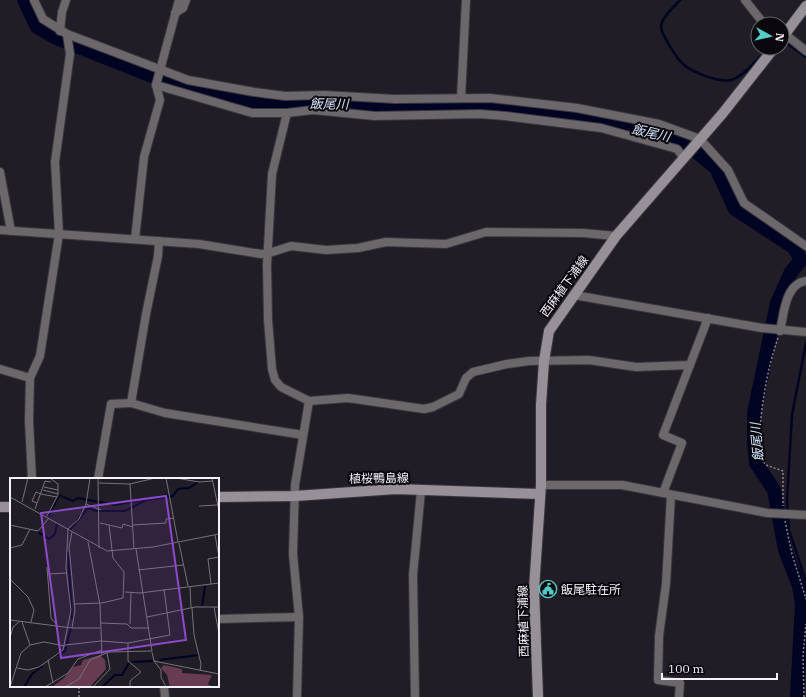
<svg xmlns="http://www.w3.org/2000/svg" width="806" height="697" font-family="'IBM Plex Serif','Noto Sans JP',serif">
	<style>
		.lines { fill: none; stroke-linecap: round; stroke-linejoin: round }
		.stream { stroke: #000422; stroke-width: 2.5 }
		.river { stroke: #000422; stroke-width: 14 }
		.street-casing { stroke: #3a373f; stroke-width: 10 }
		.secondary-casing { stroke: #3a373f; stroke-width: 12 }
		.path { stroke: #88848c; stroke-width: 1.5; stroke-dasharray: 2 2; stroke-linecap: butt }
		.street { stroke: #6c676b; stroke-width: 8 }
		.secondary { stroke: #989097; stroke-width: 10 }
		.labels { text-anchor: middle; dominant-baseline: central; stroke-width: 4; stroke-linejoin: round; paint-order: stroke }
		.street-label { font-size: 12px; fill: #f5f2f9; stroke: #0a080c }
		.poi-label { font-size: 12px; fill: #f5f2f9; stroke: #0a080c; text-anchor: start }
		.water-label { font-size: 13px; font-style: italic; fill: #d2e2fc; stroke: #0a080c }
		.inset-river { fill: none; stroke: #000422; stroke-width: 2 }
		.inset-road { fill: none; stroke: #76727a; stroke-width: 1 }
		.view { fill: #8d4ac8; fill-opacity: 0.15; stroke: #8d4ac8; stroke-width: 2 }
		.inset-edge { fill: none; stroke: #f5f2f9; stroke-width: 2 }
	</style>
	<rect width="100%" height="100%" fill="#211d26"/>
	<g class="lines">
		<g class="stream">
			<path d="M680 0C674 7 661 18 661 27 662 35 677 59 683 64 691 72 720 83 731 80 745 76 758 58 768 48"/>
			<polyline points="782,40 806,57"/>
			<polyline points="806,343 792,415 787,500 789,530 806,582"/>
		</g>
		<polyline class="river" points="24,0 37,27 56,38 167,82 231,99 267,106 307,104 370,107 485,107 594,121 658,133 683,141 716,168 735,209 793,247 798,254 800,261 791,272 777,303 754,413 754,442 756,463 774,490 785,550 799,586 802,604 797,697"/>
		<defs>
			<g id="street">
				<polyline points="34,0 43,19 67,34 188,80 254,92 285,96 324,95 395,99 490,98 577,108 659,124 700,139 728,170 744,203 806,246"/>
				<polyline points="745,0 764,24"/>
				<polyline points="175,13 183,8 186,0"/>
				<polyline points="60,31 62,12 66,0"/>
				<polyline points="785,34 806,51"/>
				<polyline points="156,85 252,113 287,113 313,110 375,116 480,114 505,116 601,128 677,149 684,158"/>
				<polyline points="461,98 466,0"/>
				<polyline points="287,113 272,174 267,265 268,320 272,369 275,380 281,387 309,401 348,398 424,409 433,407 459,394 466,378 473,372 507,364 529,361 589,360 636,367 690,365"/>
				<polyline points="0,172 11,231"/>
				<polyline points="0,230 199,244 261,254 269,253 291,246 326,250 358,248 386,242 446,244 486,232 583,233 616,236"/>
				<polyline points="135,239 144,157 160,100 156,85 179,0"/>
				<polyline points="574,295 762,328 806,332"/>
				<path d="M780 331C784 314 785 284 806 281"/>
				<polyline points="0,369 30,378"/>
				<polyline points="131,403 165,413 303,435"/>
				<polyline points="32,479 29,421 30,378 40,356 59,234 55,162 70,54 67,34"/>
				<polyline points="98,479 111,404 131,403 146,314 158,256 159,241"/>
				<polyline points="541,485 622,485 767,513 806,515"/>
				<polyline points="663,493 682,443 663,435 708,318"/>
				<polyline points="671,495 666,584 659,636 658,680 680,683 679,697"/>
				<polyline points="218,619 299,617"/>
				<polyline points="164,686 165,697"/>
				<polyline points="297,697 299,617 293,554 295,485 309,401"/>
				<polyline points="415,697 413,575 421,491"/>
			</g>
			<g id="secondary">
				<polyline points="782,38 806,6"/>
				<polyline points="218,497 295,496 396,489 540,494"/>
				<polyline points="0,507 11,507"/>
				<polyline points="538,697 534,589 541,485 541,405 544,361 549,331 616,236 723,113 774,48"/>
			</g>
		</defs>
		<use href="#street" class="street-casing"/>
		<use href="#secondary" class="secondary-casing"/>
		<g class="path">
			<path d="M778 338C765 375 760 416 758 455L766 465 783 471V506"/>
			<polyline points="785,521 792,554 806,599"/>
			<polyline points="79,697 79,686"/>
			<polyline points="804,697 803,656 806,624"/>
		</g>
		<use href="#street" class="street"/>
		<use href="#secondary" class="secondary"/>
	</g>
	<defs>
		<symbol id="civic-ring" viewBox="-11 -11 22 22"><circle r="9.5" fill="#0a080c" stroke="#53cdc9" stroke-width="1.5"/><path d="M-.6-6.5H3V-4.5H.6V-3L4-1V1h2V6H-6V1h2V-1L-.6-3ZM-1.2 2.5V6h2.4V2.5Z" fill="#53cdc9"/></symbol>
	</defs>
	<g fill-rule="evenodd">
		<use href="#civic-ring" x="538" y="579" width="20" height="20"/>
	</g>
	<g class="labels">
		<g class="street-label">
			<text transform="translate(564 286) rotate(-54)">西麻植下浦線</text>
			<text transform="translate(379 478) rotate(-1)">植桜鴨島線</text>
			<text transform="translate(523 621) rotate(-91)">西麻植下浦線</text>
		</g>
		<g class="poi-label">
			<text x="561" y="589">飯尾駐在所</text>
		</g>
		<g class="water-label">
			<text transform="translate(329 104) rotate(1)">飯尾川</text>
			<text transform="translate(651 133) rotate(13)">飯尾川</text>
			<text transform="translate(757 442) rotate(-95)">飯尾川</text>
		</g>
	</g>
	<g transform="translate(10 478)">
		<rect width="209" height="209" fill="#211d26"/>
		<path d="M90 177 95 182 96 191 80 209H42L54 200 63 189 71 187 73 182ZM154 187 172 191V195L202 197 198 206 202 209H160L157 197 151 190Z" fill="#673b50"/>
		<path class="inset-river" d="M39 38 49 17 63 23 68 20 105 27 158 17M59 53 78 30 86 33H115L136 22 163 18 168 11 179 10 188 4M28 54 39 61 45 56 47 46M58 74 62 141M192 128 195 108M47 177 55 173 61 150M149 182 189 177M121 184 143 183M14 209 22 196 32 188M92 209 105 197H112L119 185"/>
		<path class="inset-road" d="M88 0 89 70M156 0 168 64M166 0 189 4 203 3M202 0 209 33M89 5 120 6 145 0M120 6 124 71M34 9 48 12M33 12 48 16M31 16 47 19M0 19 97 73 143 69 209 56M12 24 18 0M27 25 22 23 26 14 31 16M76 26 80 0M189 28 208 27M25 31 35 3 41 4M37 38 48 17V6L40 0M90 45 112 50 113 46 123 49M0 47 28 53 39 40M123 47 156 45V41L164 40M62 54 59 69 65 132 62 150M205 57 209 79M78 64 90 127 92 177M169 65 178 108M0 70 12 67 20 51M37 89 41 140 47 147M128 92 173 87M38 96 57 95M0 101 18 119 24 132 21 144M201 106 198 81 209 79M180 108 181 130M115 114 130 115 209 105M64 126 92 125 113 120 114 94 103 80 99 47M204 129 209 156M182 130 184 157 191 186 190 193M137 139 185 129H209M0 142 62 150H90M12 144 20 167M90 145 117 146 121 150H139M120 146 121 115M0 160 3 149 9 144M118 165V183L131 194 120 203V209M55 167 91 163 118 165 160 157 154 111M142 174 144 183 151 192V199L156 209M38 182 43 205M144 183 209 196M7 190 18 192 29 189 53 172 61 132 56 90 58 51 69 41 76 26 91 32M0 209 11 175 20 167 34 164 55 168M35 209 58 195 68 181 92 172M55 209 69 201 80 182 99 174 142 173 126 71M83 209 100 191 97 175"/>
		<path class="view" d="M156 18 176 162 51 180 31 35Z"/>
		<rect width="209" height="209" class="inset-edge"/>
	</g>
	<g transform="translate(770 36) rotate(98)"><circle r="19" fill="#0a080c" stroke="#68666b"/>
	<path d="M0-3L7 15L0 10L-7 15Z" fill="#53cdc9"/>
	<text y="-6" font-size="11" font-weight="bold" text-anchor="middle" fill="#f5f2f9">N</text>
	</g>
	<path d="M662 673v6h115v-6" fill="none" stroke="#f5f2f9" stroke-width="2"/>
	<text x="668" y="673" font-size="12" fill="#f5f2f9" stroke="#0a080c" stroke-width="3" paint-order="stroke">100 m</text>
</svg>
